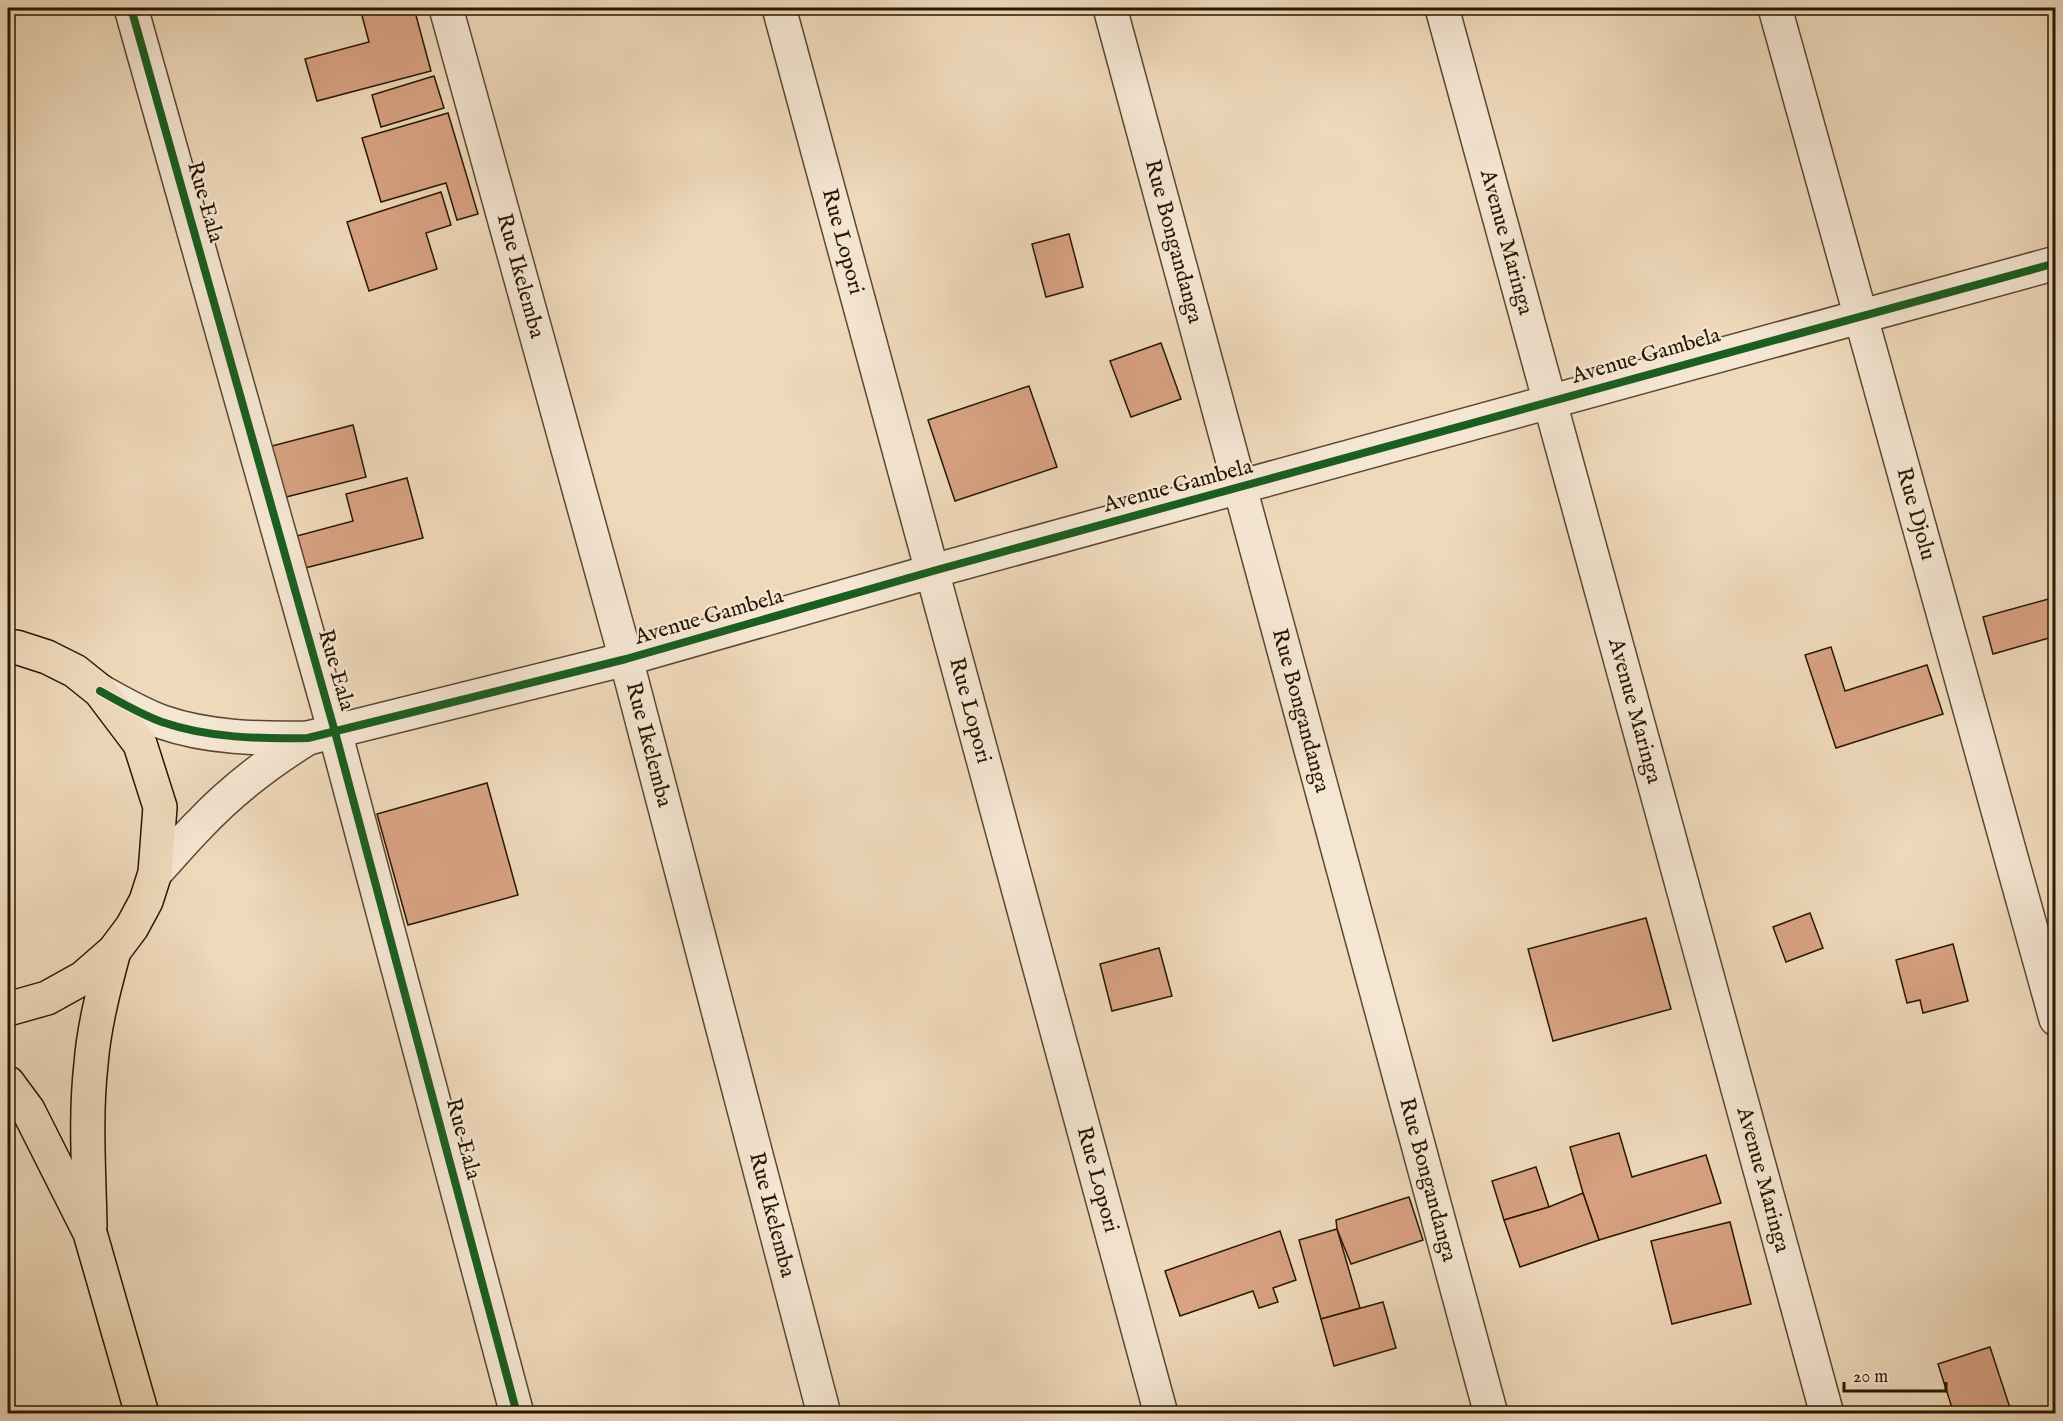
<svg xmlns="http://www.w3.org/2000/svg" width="2063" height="1421" font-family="'IM FELL English',serif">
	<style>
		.building { fill: #d8a283; stroke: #271801; stroke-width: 1.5 }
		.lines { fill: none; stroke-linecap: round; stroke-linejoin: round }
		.minor-casing { stroke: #594830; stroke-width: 36 }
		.major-casing { stroke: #271801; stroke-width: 36 }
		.minor { stroke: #f5e6d3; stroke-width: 33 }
		.major { stroke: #efd9bb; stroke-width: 33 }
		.cycleway-casing { stroke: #f5e6d3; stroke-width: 11 }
		.cycleway { stroke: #1b5e20; stroke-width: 8 }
		.labels { text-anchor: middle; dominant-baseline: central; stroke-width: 4.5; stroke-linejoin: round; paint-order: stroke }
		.street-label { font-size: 22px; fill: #271801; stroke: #f5e6d3 }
	</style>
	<rect width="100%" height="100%" fill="#efd9bb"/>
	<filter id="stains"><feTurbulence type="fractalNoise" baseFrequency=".00333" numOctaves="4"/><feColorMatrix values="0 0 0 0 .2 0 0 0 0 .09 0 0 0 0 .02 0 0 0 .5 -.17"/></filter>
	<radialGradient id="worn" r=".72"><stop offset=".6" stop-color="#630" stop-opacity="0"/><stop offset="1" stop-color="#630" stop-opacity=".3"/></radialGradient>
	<g class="building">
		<polygon points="360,8 414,8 431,71 317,101 305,59 369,42"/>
		<polygon points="434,76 444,108 381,127 372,95"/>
		<polygon points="448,113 478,214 457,220 446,183 381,202 362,138"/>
		<polygon points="441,192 451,225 426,233 437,269 369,291 347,222"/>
		<polygon points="1069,234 1083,287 1046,297 1032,244"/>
		<polygon points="1161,343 1181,399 1131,417 1110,361"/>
		<polygon points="1029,386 1057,467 955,501 928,420"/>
		<polygon points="353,425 366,477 282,498 268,447"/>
		<polygon points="407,478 423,538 301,569 293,537 353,521 346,494"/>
		<polygon points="2056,597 2056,636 1993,654 1983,617"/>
		<polygon points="1831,647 1845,691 1927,665 1943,714 1836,748 1805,655"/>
		<polygon points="487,783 518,895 408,925 377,814"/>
		<polygon points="1810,913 1823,948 1786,962 1773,927"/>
		<polygon points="1646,918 1671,1009 1553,1041 1528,949"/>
		<polygon points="1953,944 1968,1001 1923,1013 1920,1000 1907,1003 1896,960"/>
		<polygon points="1159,948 1172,996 1112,1011 1100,964"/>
		<polygon points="1619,1133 1632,1177 1706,1155 1721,1203 1599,1240 1583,1193 1570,1147"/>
		<polygon points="1536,1167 1549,1207 1504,1220 1492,1181"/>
		<polygon points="1583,1193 1599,1240 1520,1267 1504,1220 1549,1207"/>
		<polygon points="1409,1197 1423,1240 1351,1264 1337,1229 1336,1220"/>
		<polygon points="1730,1222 1751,1304 1672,1324 1651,1241"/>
		<polygon points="1337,1229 1360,1308 1321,1319 1299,1240"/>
		<polygon points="1280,1231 1296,1280 1273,1288 1278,1302 1259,1308 1253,1291 1180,1316 1165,1271"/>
		<polygon points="1383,1302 1396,1348 1334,1366 1321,1319"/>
		<polygon points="1990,1347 2012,1414 1954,1414 1938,1364"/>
	</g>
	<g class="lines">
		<defs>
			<g id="minor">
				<polyline points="131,8 335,732 517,1414"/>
				<path id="s1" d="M446 8 626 659 824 1414"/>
				<path id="s2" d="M779 8 1161 1414"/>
				<path id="s3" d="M1110 8 1491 1414"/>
				<path id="s4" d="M1442 8 1827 1414"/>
				<path id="s5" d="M1775 8 2056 1019"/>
				<path d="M100 691C120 702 140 714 162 722 208 738 260 739 308 738L626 659 933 571 2056 263"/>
				<path d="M155 873C170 857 184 840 199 825 231 791 269 762 308 738"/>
			</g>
			<g id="major">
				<polyline points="8,646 16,647 47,657 75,671 100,691 140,744 160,807 155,873 146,901 132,927 114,951 83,978 47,998 8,1009"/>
				<polyline points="8,1083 28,1110 90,1233 142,1414"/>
				<path d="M90 1226C89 1172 85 1117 91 1064 94 1026 104 988 114 951"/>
			</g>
		</defs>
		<use href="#minor" class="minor-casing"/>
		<use href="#major" class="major-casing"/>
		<use href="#minor" class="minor"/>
		<use href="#major" class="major"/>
		<defs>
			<g id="cycleway">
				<polyline points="131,8 335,732 517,1414"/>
				<path d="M100 691C120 702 140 714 162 722 208 738 260 739 308 738L626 659 933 571 2056 263"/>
			</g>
		</defs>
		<use href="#cycleway" class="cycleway-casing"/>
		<use href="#cycleway" class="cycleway"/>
	</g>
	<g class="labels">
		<g class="street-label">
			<text transform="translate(205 202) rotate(74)">Rue Eala</text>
			<text stroke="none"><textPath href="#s2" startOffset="242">Rue Lopori</textPath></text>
			<text stroke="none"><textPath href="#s3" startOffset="242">Rue Bongandanga</textPath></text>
			<text stroke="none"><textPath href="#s4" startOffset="243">Avenue Maringa</textPath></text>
			<text stroke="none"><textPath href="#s1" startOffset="278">Rue Ikelemba</textPath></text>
			<text transform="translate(1646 356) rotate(-16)">Avenue Gambela</text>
			<text transform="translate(1178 486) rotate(-15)">Avenue Gambela</text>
			<text stroke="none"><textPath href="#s5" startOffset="525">Rue Djolu</textPath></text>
			<text transform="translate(709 617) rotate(-16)">Avenue Gambela</text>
			<text transform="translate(336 670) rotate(74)">Rue Eala</text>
			<text stroke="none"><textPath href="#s2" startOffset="728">Rue Lopori</textPath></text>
			<text stroke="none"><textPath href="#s3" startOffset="728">Rue Bongandanga</textPath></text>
			<text stroke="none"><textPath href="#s4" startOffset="729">Avenue Maringa</textPath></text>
			<text stroke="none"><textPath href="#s1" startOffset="764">Rue Ikelemba</textPath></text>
			<text transform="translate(463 1139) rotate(75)">Rue Eala</text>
			<text stroke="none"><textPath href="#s2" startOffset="1214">Rue Lopori</textPath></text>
			<text stroke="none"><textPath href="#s3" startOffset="1214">Rue Bongandanga</textPath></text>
			<text stroke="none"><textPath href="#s4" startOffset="1215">Avenue Maringa</textPath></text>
			<text stroke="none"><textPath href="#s1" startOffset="1250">Rue Ikelemba</textPath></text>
		</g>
	</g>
	<rect width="2063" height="1421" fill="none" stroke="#efd9bb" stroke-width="30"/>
	<rect x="9" y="9" width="2045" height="1403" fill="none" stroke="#271801" stroke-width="3"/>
	<rect x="15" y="15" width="2033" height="1391" fill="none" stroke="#271801" stroke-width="1.5"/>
	<path d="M1844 1382v9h102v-9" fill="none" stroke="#271801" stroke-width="3"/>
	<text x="1853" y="1382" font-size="18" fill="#271801" stroke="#f5e6d3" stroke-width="4.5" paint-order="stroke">20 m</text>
	<rect width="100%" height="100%" filter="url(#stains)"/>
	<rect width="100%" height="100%" fill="url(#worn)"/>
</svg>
